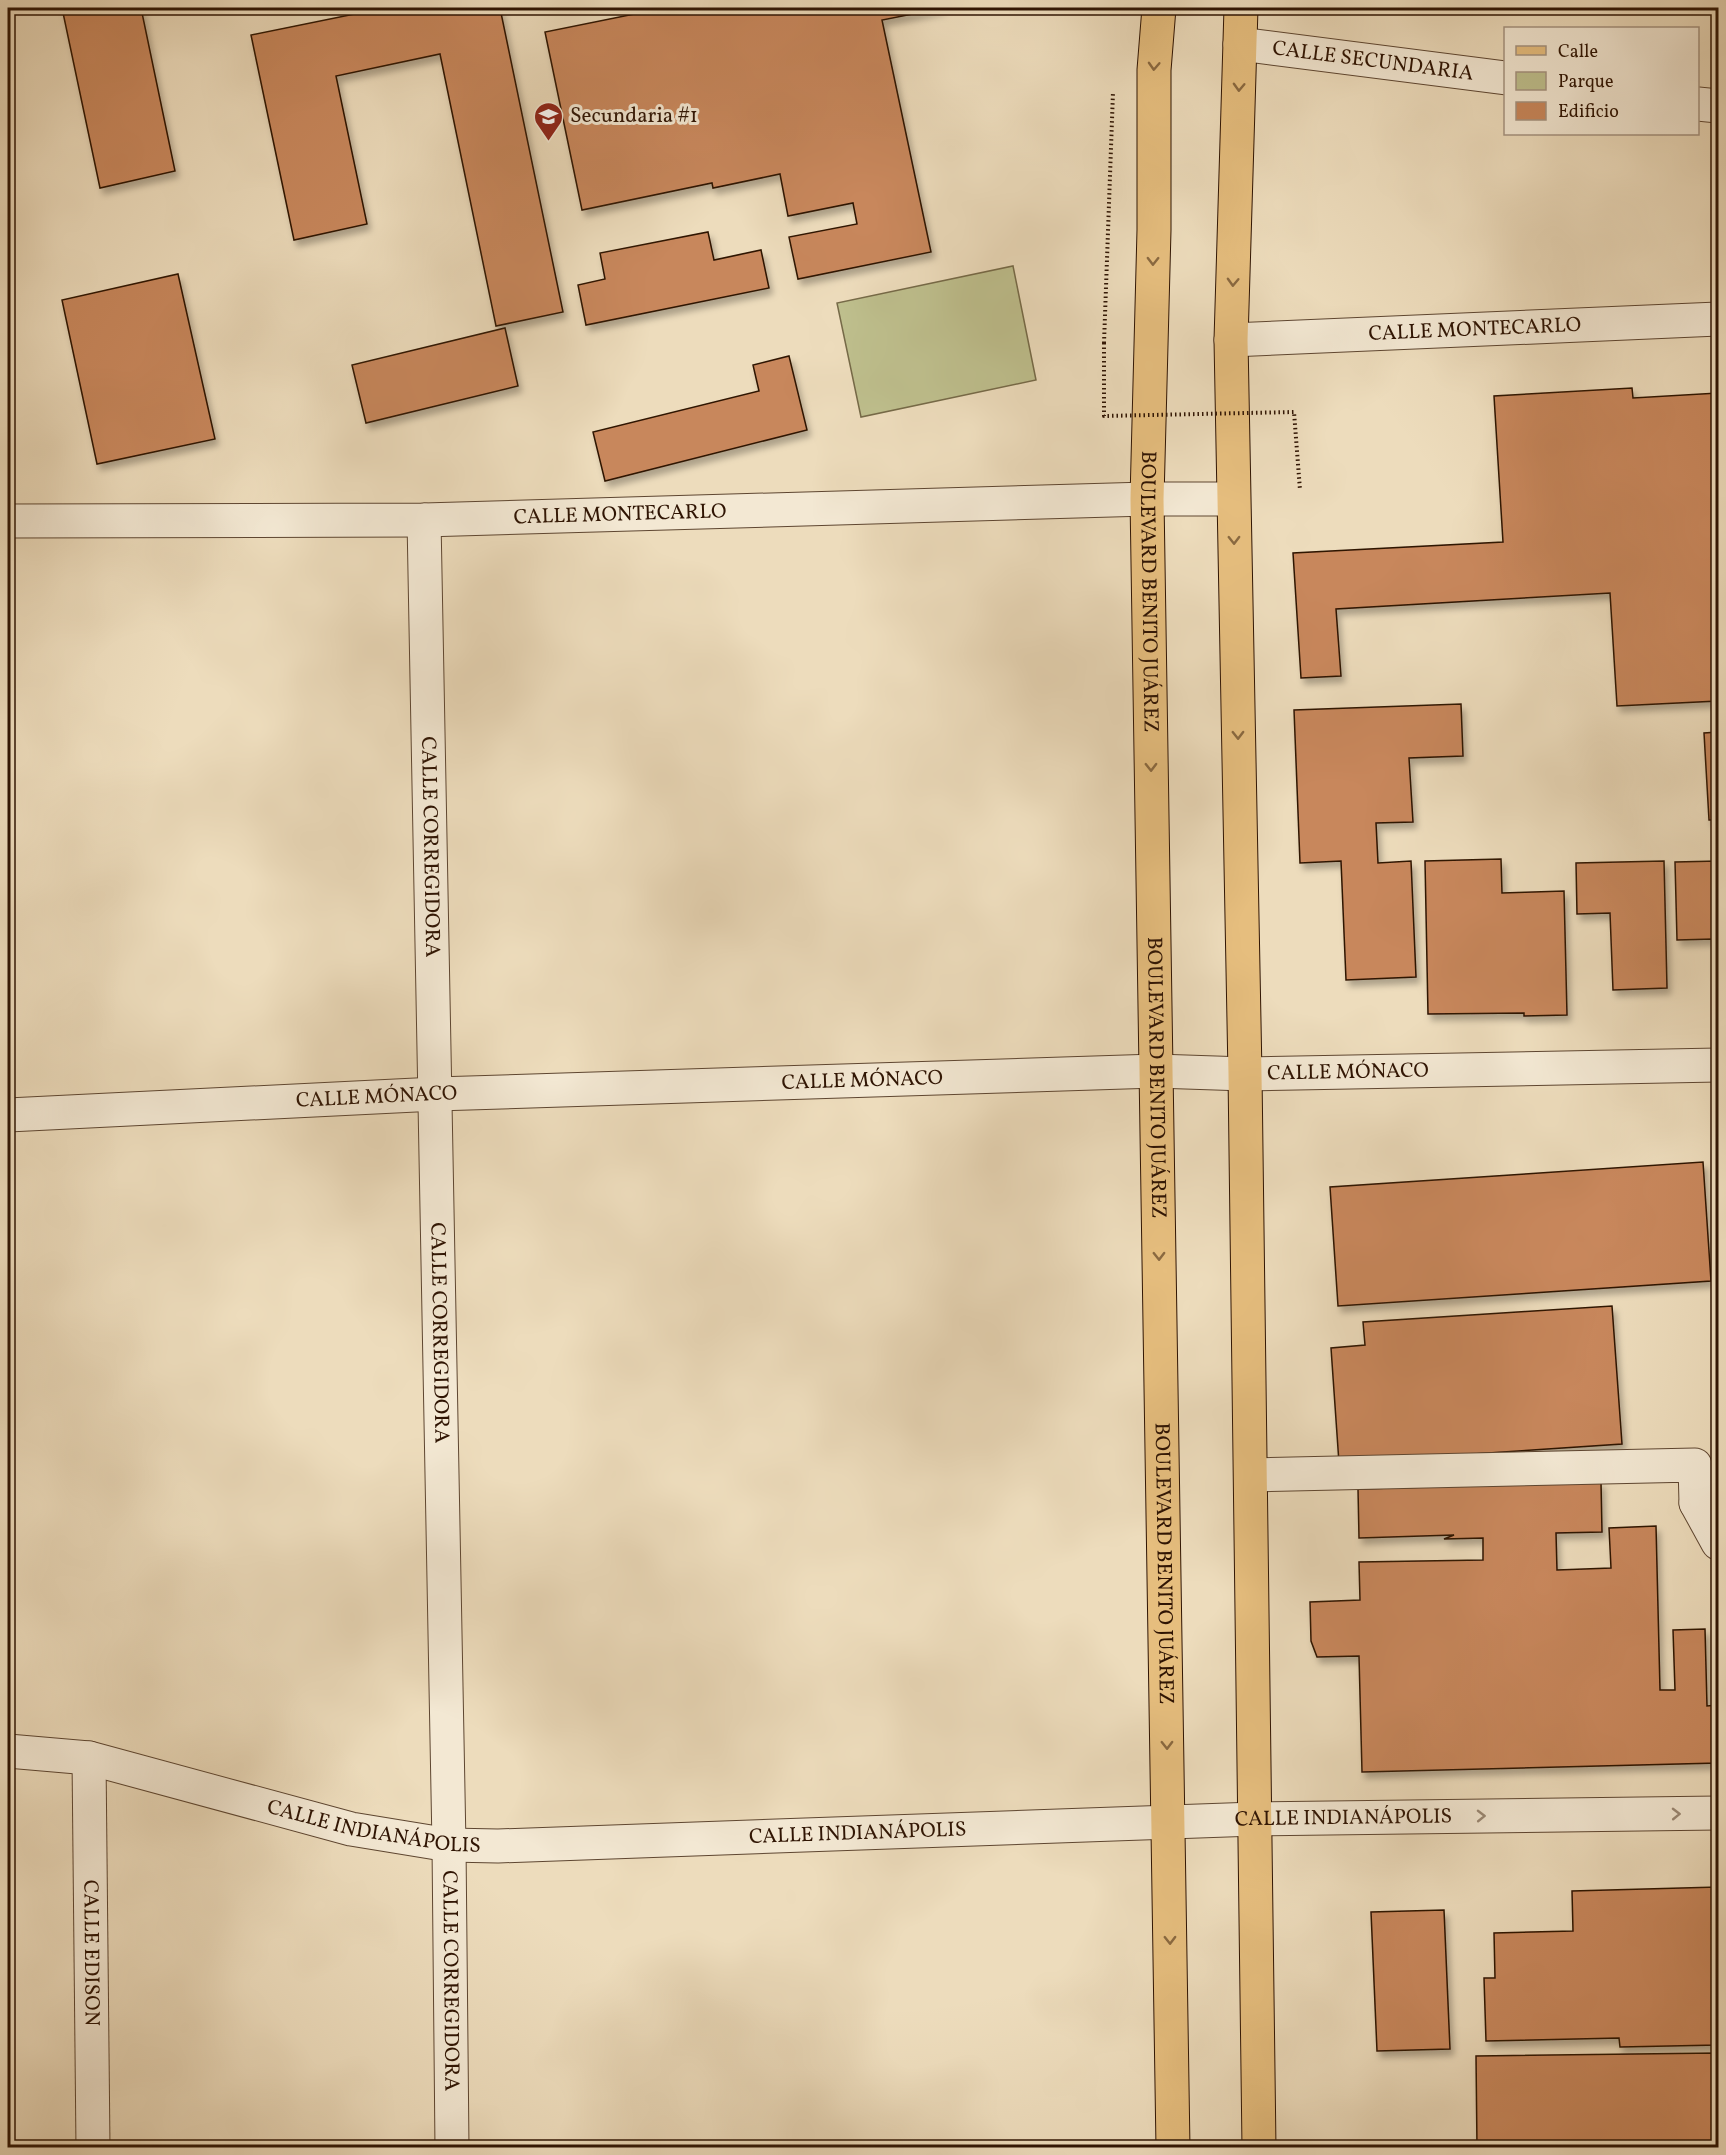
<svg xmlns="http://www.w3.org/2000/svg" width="1726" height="2155" font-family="Vollkorn,serif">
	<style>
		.green { fill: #bebf8d; stroke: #766a48; stroke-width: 1.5 }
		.building { fill: #c8875b; stroke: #2f1403; stroke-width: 1.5; filter: url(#shadow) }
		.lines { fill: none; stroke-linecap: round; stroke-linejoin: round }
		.minor-casing { stroke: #5e4631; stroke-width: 35 }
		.major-casing { stroke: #2f1403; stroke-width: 35 }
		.path { stroke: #2f1403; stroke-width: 4; stroke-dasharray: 1.5 3; stroke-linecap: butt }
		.minor { stroke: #f3e8d3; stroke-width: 33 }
		.major { stroke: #e6be7e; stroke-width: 33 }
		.path-bridge { stroke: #2f1403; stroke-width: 4; stroke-dasharray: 1.5 3; stroke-linecap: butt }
		.oneway { stroke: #8a6940 }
		.oneway2 { stroke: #9b8975 }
		.labels { text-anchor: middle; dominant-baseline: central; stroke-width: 6; stroke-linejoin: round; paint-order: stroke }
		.street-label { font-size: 21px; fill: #2f1403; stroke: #f3e8d3 }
		.poi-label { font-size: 21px; fill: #2f1403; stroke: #f3e8d3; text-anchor: start }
	</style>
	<defs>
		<filter id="shadow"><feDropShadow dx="3.5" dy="6" stdDeviation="3" flood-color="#0004"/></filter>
	</defs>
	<rect width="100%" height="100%" fill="#eddcbc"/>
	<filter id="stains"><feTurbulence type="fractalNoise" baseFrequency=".00333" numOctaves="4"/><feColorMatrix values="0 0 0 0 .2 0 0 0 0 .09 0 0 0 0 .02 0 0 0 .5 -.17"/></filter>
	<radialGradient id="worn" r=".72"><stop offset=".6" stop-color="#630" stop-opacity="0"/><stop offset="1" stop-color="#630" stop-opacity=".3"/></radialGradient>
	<polygon class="green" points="1013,266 1036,380 861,417 837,303"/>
	<g class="building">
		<polygon points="62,8 141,8 175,171 100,188"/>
		<polygon points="384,8 500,8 563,312 496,326 440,54 336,76 367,224 294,240 251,35"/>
		<polygon points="664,8 943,8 882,20 931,252 798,279 789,237 857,224 853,203 788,216 780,174 713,188 712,183 582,210 545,32"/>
		<polygon points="708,232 714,260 761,250 769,288 586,325 578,285 605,279 600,253"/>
		<polygon points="178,274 215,439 97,464 62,300"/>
		<polygon points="505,328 518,386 366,423 352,365"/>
		<polygon points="789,356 807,430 605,481 593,432 759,391 753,365"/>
		<polygon points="1632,388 1633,398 1718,393 1718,701 1617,706 1610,593 1336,609 1341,676 1301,678 1293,553 1503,542 1494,396"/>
		<polygon points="1461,704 1463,756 1409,758 1413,822 1376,823 1378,863 1411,861 1416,977 1346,980 1341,861 1300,863 1294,710"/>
		<polygon points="1718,732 1718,820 1709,820 1704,733"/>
		<polygon points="1501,859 1502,893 1564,891 1567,1015 1524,1016 1524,1013 1428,1014 1425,861"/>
		<polygon points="1664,861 1667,988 1613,990 1610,913 1577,914 1576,863"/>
		<polygon points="1718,861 1718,971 1713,971 1713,939 1677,940 1675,862"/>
		<polygon points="1703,1162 1711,1281 1338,1306 1330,1187"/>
		<polygon points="1612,1306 1622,1444 1339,1463 1331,1348 1365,1345 1363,1322"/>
		<polygon points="1601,1482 1602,1532 1556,1533 1557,1570 1611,1568 1609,1528 1656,1526 1660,1690 1675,1690 1673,1630 1705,1629 1707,1706 1718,1705 1718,1763 1362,1772 1359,1656 1317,1657 1311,1641 1310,1602 1360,1600 1359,1562 1483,1560 1483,1538 1444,1539 1454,1535 1359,1538 1358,1489"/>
		<polygon points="1718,1887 1718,2045 1620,2047 1619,2038 1486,2041 1484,1978 1495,1978 1494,1933 1573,1931 1572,1891"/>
		<polygon points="1444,1910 1450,2049 1377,2051 1371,1912"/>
		<polygon points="1718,2053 1718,2148 1477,2148 1476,2056"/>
	</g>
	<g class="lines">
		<defs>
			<g id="minor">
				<path id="s1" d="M1240 44 1506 78"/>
				<polyline points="1698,104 1718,106"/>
				<path id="s2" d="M1231 340 1718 319"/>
				<path id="s3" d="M424 520 449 1845 452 2148"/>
				<path id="s4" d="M8 521 424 520 1147 499H1233"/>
				<path id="s5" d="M8 1115 436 1094 1156 1071 1245 1074 1718 1065"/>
				<polyline points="1251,1475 1695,1465 1696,1503 1718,1502"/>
				<polyline points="1696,1503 1718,1543"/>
				<path id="s6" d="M8 1751 89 1758 351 1829 449 1845 498 1846 1255 1819 1718 1813"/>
				<path id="s7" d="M89 1758 93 2148"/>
			</g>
			<g id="major">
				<path id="s8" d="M1159 8 1154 70V230L1147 499 1173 2148"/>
				<polyline points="1241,8 1231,340 1245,1074 1259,2148"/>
			</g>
		</defs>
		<use href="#minor" class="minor-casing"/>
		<use href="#major" class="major-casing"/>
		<polyline class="path" points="1104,343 1113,92"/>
		<use href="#minor" class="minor"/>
		<use href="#major" class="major"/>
		<polyline class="path-bridge" points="1104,343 1104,416 1294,412 1300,490"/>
	</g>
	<defs><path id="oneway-chevron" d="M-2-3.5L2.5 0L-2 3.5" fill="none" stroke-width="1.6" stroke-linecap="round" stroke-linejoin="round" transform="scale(1.5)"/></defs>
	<g class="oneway">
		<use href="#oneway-chevron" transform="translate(1154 66) rotate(93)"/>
		<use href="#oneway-chevron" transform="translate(1239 87) rotate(92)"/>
		<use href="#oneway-chevron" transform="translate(1153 261) rotate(91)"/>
		<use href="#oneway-chevron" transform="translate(1233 282) rotate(92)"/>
		<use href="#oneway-chevron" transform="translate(1234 540) rotate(89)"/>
		<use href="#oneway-chevron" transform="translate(1238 735) rotate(89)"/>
		<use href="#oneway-chevron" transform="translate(1151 767) rotate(89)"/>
		<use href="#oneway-chevron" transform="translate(1159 1256) rotate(89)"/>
		<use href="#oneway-chevron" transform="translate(1167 1745) rotate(89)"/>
		<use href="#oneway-chevron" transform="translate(1170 1940) rotate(89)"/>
	</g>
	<g class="oneway2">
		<use href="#oneway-chevron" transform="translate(1676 1814) rotate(-1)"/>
		<use href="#oneway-chevron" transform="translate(1481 1816) rotate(-1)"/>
	</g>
	<defs>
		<symbol id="school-pin" viewBox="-11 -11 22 30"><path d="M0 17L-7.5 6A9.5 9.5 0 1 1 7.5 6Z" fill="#8f2418" stroke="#f3e8d3"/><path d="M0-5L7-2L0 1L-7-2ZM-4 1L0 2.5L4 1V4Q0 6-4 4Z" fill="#fff"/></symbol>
	</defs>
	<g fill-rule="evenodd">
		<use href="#school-pin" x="532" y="100" width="33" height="45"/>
	</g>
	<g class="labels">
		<g class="street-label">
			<text stroke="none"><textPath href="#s1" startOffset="134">CALLE SECUNDARIA</textPath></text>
			<text stroke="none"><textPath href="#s2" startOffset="244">CALLE MONTECARLO</textPath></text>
			<text stroke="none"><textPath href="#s4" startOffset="612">CALLE MONTECARLO</textPath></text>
			<text stroke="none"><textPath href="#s8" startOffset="584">BOULEVARD BENITO JUÁREZ</textPath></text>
			<text stroke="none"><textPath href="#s3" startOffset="327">CALLE CORREGIDORA</textPath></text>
			<text stroke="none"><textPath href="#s5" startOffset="1341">CALLE MÓNACO</textPath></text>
			<text stroke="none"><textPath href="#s8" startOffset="1070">BOULEVARD BENITO JUÁREZ</textPath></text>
			<text stroke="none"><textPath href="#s5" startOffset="855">CALLE MÓNACO</textPath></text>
			<text stroke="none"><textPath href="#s5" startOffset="369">CALLE MÓNACO</textPath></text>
			<text stroke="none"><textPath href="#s3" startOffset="813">CALLE CORREGIDORA</textPath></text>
			<text stroke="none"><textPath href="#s8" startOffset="1556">BOULEVARD BENITO JUÁREZ</textPath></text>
			<text stroke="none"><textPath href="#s6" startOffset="1347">CALLE INDIANÁPOLIS</textPath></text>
			<text stroke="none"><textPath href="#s6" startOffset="375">CALLE INDIANÁPOLIS</textPath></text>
			<text stroke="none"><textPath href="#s6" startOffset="861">CALLE INDIANÁPOLIS</textPath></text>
			<text stroke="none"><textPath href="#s7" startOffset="195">CALLE EDISON</textPath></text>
			<text stroke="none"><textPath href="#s3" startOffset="1461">CALLE CORREGIDORA</textPath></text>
		</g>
		<g class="poi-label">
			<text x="570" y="116">Secundaria #1</text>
		</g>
	</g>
	<rect width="1726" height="2155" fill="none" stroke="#eddcbc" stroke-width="30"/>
	<rect x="9" y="9" width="1708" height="2137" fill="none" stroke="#2f1403" stroke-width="3"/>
	<rect x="15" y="15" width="1696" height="2125" fill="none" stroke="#2f1403" stroke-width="1.5"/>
	<rect x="1504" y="27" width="195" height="108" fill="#f3e8d3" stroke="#a59380" stroke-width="1.5"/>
	<rect x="1516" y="46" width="30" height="9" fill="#e6be7e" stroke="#a59380" stroke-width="1.5"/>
	<text x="1558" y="57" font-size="18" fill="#2f1403">Calle</text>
	<rect x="1516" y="72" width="30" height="18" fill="#bebf8d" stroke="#a59380" stroke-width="1.5"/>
	<text x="1558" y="87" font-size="18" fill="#2f1403">Parque</text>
	<rect x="1516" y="102" width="30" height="18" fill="#c8875b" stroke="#a59380" stroke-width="1.5"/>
	<text x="1558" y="117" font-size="18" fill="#2f1403">Edificio</text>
	<rect width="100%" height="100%" filter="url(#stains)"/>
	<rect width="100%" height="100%" fill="url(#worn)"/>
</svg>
